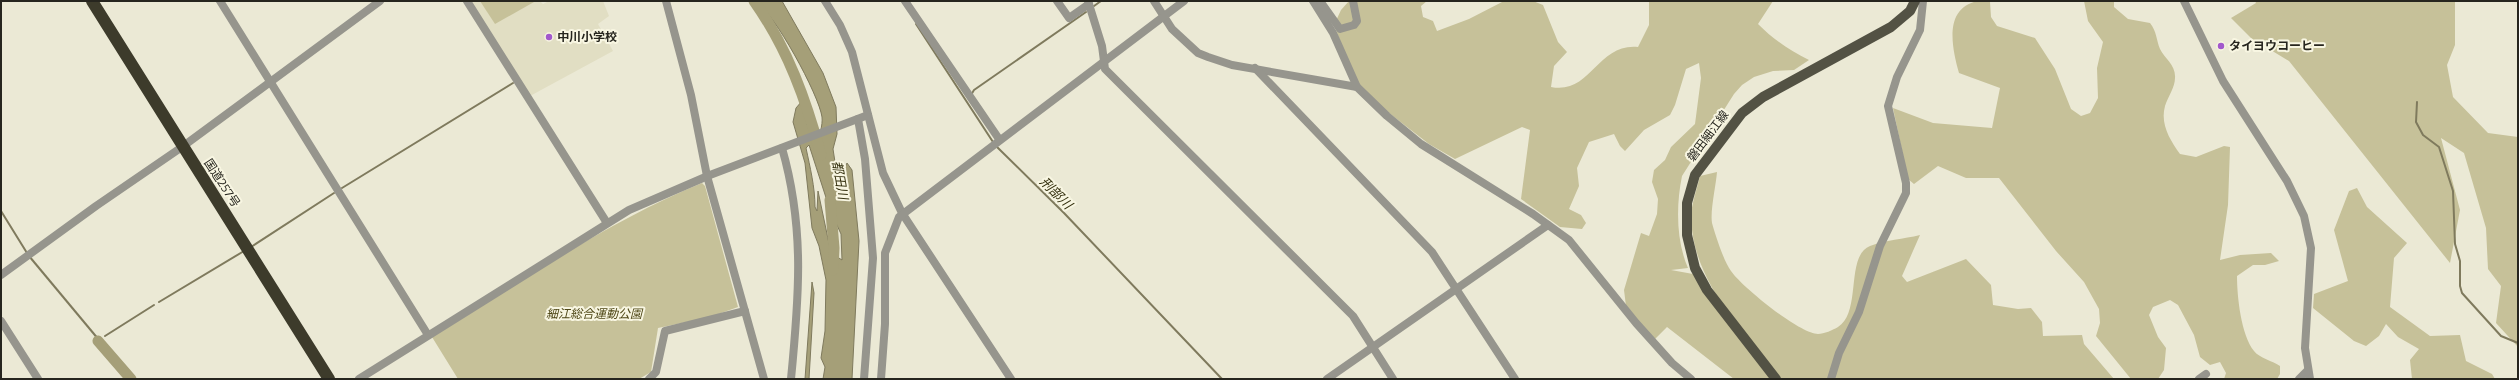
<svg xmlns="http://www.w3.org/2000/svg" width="2519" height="380" font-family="Bitter,'Noto Sans JP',serif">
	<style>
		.built { fill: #e1dec3 }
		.green { fill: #c6c199 }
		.water { fill: #a59f78; stroke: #7f7a5d; fill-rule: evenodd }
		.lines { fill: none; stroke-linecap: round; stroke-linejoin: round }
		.stream { stroke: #7f7a5d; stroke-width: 2 }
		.river { stroke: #a59f78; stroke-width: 11 }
		.minor { stroke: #96958d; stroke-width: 8 }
		.major { stroke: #535244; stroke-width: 10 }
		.highway { stroke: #3d3b2b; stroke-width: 12 }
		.poi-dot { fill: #a258cc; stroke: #f8f6e2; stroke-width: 1.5 }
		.labels { text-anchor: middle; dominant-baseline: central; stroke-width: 4; stroke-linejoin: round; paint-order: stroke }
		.poi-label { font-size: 12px; font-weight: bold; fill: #26251e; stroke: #f8f6e2; text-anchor: start }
		.street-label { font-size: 12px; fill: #26251e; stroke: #f8f6e2 }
		.park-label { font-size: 12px; font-style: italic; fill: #4d4615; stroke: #f8f6e2 }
		.water-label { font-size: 13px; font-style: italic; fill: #34300e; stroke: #f8f6e2 }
	</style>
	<rect width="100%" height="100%" fill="#ebe9d5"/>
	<polygon class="built" points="471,1 540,1 543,4 549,1 603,1 609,16 598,24 613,51 530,96"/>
	<g class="green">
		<polygon points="480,1 533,1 534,2 495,24"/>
		<path d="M1349 1H1427L1421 6 1423 17 1433 21 1437 31 1469 19 1504 1H1533L1543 5 1558 42 1567 52 1554 66 1551 87C1591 95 1597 43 1638 47L1649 25V1H1773L1758 24C1773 39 1790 51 1809 60L1794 70 1773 71 1754 77 1742 85 1734 94 1682 176C1676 205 1676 241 1688 268L1671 270 1693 274 1771 379H1734L1667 327 1653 341 1626 306 1624 290 1641 233 1649 236 1657 214 1658 199 1652 182 1654 170 1665 160 1671 147 1695 124 1701 78 1699 63 1686 69 1675 105 1670 115 1644 130 1625 151 1620 146 1614 134 1589 142 1577 168 1579 186 1569 209 1581 215 1586 223 1582 229 1560 227 1521 199 1530 130 1522 127 1455 159 1429 144 1389 113 1356 82 1334 25 1341 10Z"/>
		<path d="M1978 1 1990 2 1991 17 1997 26 2035 38 2055 69 2071 109 2081 116 2090 113 2098 98 2097 68 2103 42 2088 21 2084 1H2114V7L2128 19 2150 23C2157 32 2156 39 2160 49 2165 59 2176 65 2175 78 2175 87 2168 97 2165 106 2160 124 2170 140 2180 154L2196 157 2224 146 2230 147 2228 205 2220 260 2240 255 2271 253 2279 261 2265 265H2253L2237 276C2237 296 2241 335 2254 351 2259 358 2273 361 2280 366V374L2277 379H2224L2226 373 2220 362 2210 365 2200 357 2194 335 2178 305 2170 300 2153 307 2149 315 2158 337 2166 348 2164 370 2158 379H2131L2096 336 2100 323 2099 309 2084 282 2056 251 1999 178H1966L1938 166 1914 184 1908 179 1893 108 1933 123 1992 128 2000 88 1959 73C1952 48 1943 8 1978 1Z"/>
		<polygon points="2255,1 2455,1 2455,45 2447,65 2453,97 2488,133 2518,137 2518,347 2496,323 2501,286 2488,269 2486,228 2464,153 2441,138 2460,210 2450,263 2289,61 2251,38 2231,18 2256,3"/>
		<path d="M1717 172C1716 185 1710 211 1712 223 1715 234 1724 262 1731 271 1742 287 1800 334 1818 334 1824 334 1833 330 1838 327 1862 312 1845 256 1870 246 1885 240 1904 239 1920 235L1902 276 1907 282 1966 259 1991 285 1993 305 2018 309 2031 308 2042 322 2043 336 2082 335 2084 344 2114 379H1780C1743 331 1693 282 1691 218 1691 205 1697 189 1700 176Z"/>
		<path d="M702 183 705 186 738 307 710 317 658 328 651 372 639 379H458L432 337C520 283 606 222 702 183Z"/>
		<polygon points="2357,188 2367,207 2407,243 2394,258 2390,307 2430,336 2460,335 2466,361 2492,374 2495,379 2412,379 2410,360 2419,349 2398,337 2386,324 2379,336 2366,346 2354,341 2313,308 2314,294 2348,281 2334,230 2349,191"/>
	</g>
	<g class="water">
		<path d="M755 1H782L823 73 836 107 837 134 833 149 839 188 844 199 846 197 841 175 847 163 852 170 859 241 852 379H823L825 367 821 358 825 331 826 280 819 246 812 228 805 163 793 122 796 108 802 101 807 124 817 144C819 137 823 125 822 117 819 95 774 12 755 1ZM809 145 830 210 841 234 842 260 831 253 818 191 817 211 815 207C815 187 810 167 806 148Z"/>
		<polygon points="812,282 814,293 809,379 805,379"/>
	</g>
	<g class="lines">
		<g class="stream">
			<polyline points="1094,6 1101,1"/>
			<polyline points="916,24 993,142"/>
			<polyline points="971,95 974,90 1086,12"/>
			<polyline points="2417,102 2416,122 2423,135 2439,147 2453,191 2455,244 2460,261 2460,286 2462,293 2501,336 2518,343"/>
			<polyline points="996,146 1064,213 1222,379"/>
			<polyline points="342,188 513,83"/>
			<polyline points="1,211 27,253"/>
			<polyline points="251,247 334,193"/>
			<polyline points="29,256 99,340"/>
			<polyline points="159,302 244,251"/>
			<polyline points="105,336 154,305"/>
		</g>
		<g class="river">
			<path d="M754 1C788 49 806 100 821 155"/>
			<polyline points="830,200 834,248 833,270"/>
			<polyline points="98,341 131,379"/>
		</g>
		<g class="minor">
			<polyline points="220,1 428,335"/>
			<polyline points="467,1 607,223"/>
			<polyline points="666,1 691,95 707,176 764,379"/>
			<polyline points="825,1 840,25 852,52 883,173 902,213 1011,379"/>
			<polyline points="905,1 999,139"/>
			<polyline points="1057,1 1069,18 1089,4"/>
			<polyline points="1088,1 1102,46 1105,69 1353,316 1393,379"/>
			<polyline points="1154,1 1172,29 1198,53 1208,57 1232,65 1357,87 1387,116 1421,144 1533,214 1569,240 1636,323 1672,363 1691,379"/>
			<polyline points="1313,1 1333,33 1357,87"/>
			<polyline points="1320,1 1340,29 1354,25 1357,21 1353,1"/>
			<polyline points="2184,1 2223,81 2287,181 2304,216 2311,248 2305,348 2310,379"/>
			<polyline points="1255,68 1432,252 1515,379"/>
			<polyline points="858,119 865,159 873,258 864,379"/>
			<path d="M782 148C805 228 799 297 791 379"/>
			<polyline points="1,275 96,206 182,147 380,1"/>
			<polyline points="1,321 38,379"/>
			<polyline points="359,379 629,210 710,175 868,115"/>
			<polyline points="649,379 656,372 665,331 745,311"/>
			<polyline points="881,379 885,324 885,253 899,217 1184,1"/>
			<polyline points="1327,379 1548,225"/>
			<polyline points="1831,379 1839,353 1859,312 1880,246 1906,193 1906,183 1888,106 1897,77 1920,30 1923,1"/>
			<polyline points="2199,379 2206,374"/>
			<polyline points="2299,379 2307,371"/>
		</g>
		<polyline class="major" points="1776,379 1707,290 1695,268 1687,235 1687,203 1695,175 1742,113 1763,97 1891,27 1910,11 1915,1"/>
		<polyline class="highway" points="92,1 329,379"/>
	</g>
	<g class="poi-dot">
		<circle cx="549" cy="37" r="4"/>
		<circle cx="2221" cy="46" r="4"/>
	</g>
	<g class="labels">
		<g class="poi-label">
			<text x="557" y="37">中川小学校</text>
			<text x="2229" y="46">タイヨウコーヒー</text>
		</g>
		<g class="street-label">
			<text transform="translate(1708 136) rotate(-53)">磐田細江線</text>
			<text transform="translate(222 183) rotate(57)">国道257号</text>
		</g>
		<g class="park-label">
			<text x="594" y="314">細江総合運動公園</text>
		</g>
		<g class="water-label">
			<text transform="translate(840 180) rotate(80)">都田川</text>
			<text transform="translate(1056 193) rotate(45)">刑部川</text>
		</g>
	</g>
	<rect width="2519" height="380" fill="none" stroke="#26251e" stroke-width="4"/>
</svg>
